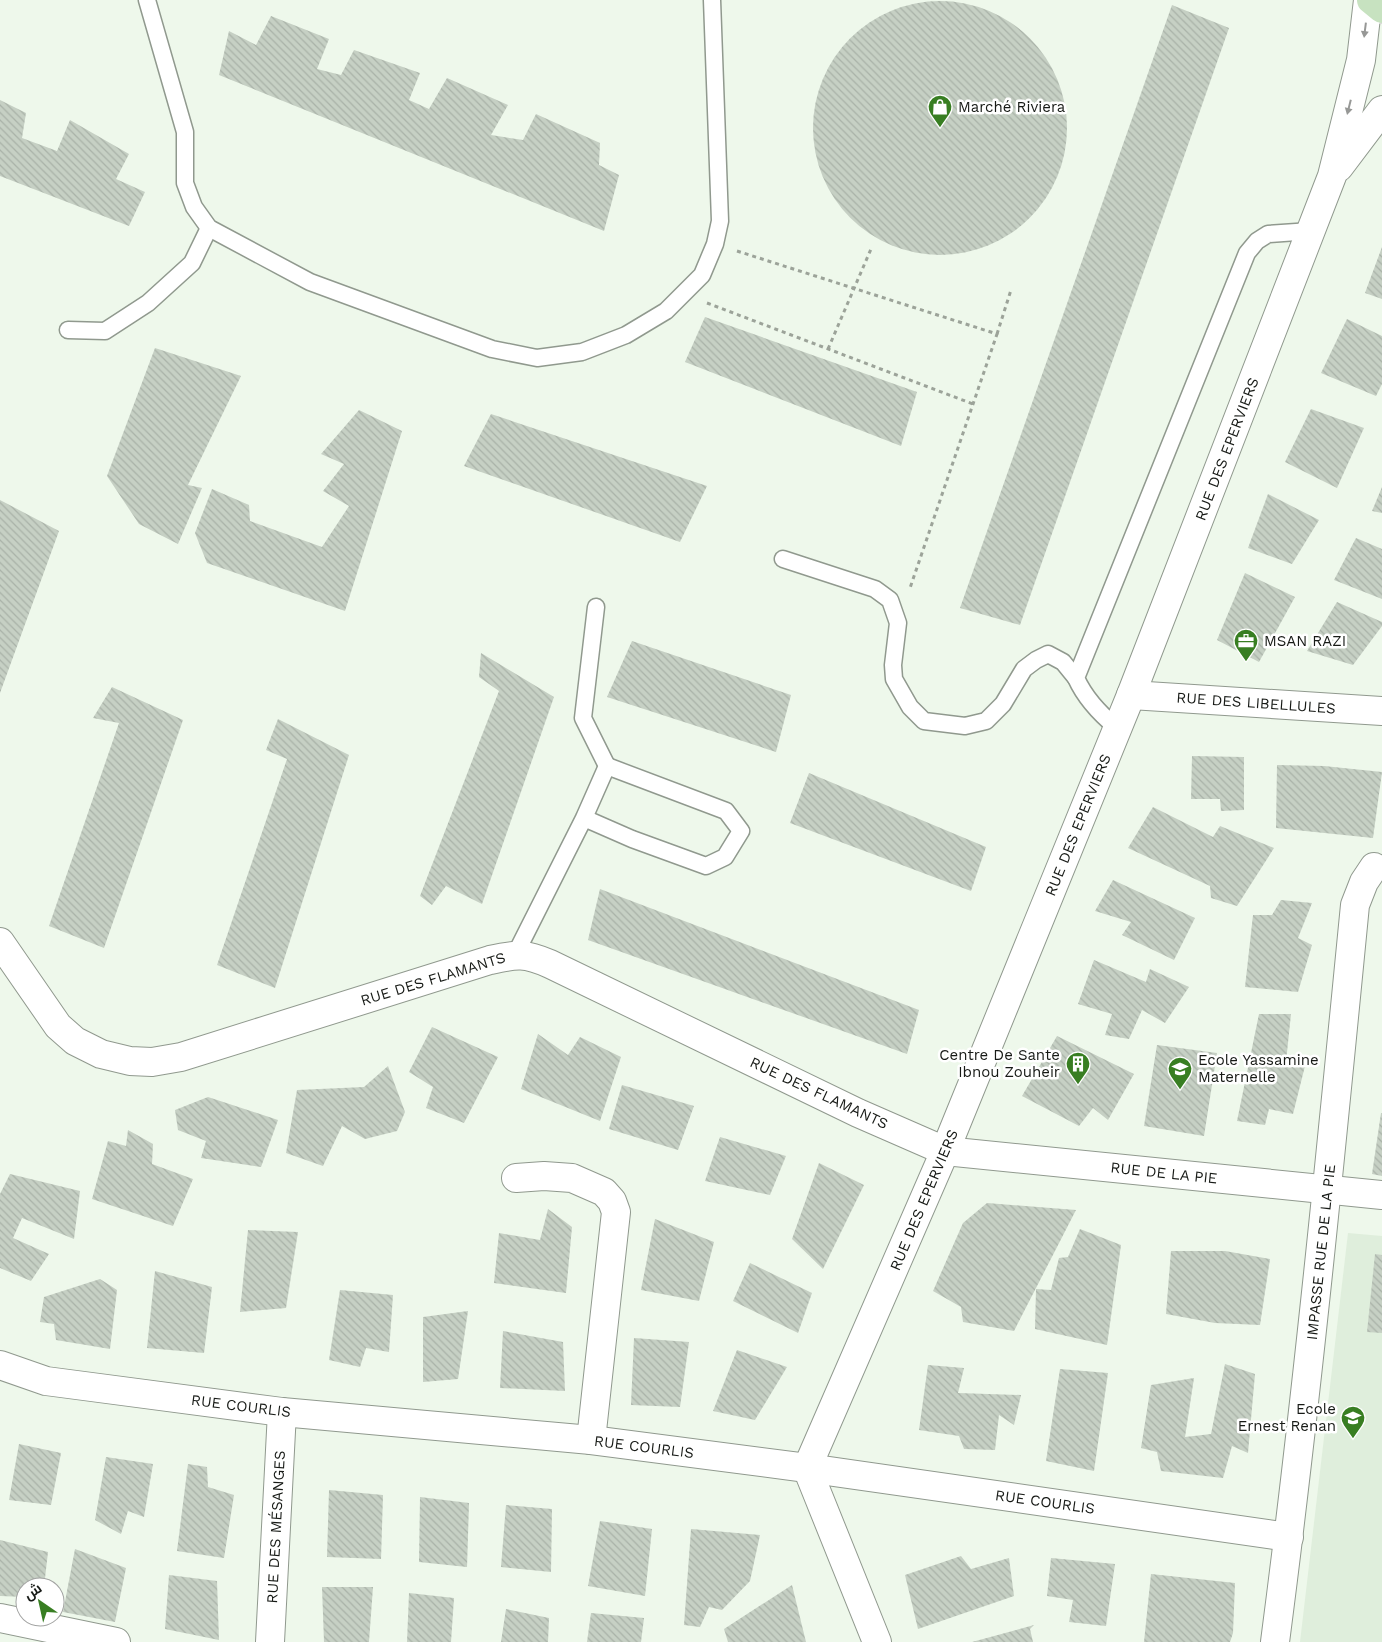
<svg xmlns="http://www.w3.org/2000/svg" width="1382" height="1642" font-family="'Work Sans',Cairo,sans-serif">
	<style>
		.built { fill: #dfeedc }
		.building { fill: url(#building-back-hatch) }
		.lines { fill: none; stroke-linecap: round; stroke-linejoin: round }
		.service-casing { stroke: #90998e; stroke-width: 19 }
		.minor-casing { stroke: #90998e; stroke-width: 30 }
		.primary-casing { stroke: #dadada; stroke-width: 30 }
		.path { stroke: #9ca399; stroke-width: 3; stroke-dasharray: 4 4; stroke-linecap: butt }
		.service { stroke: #fff; stroke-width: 16 }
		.minor { stroke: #fff; stroke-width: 28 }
		.primary { stroke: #c7e2c0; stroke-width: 28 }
		.oneway { fill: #979896 }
		.labels { text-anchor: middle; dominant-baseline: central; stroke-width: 5; stroke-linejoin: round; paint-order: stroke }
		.poi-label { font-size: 15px; fill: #171a16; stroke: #fff; text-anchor: start }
		.street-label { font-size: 15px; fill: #171a16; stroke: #fff }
	</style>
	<defs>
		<pattern id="building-back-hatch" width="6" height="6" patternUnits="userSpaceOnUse" patternTransform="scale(1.25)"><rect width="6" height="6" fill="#c6d0c4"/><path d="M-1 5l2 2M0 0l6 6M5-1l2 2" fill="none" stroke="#a9b2a8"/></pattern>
	</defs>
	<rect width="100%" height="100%" fill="#eef8eb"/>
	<polygon class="built" points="1348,1233 1382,1236 1382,1642 1300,1642"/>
	<g class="building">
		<circle cx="940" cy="128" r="127"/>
		<polygon points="1172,5 1229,28 1020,625 960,608"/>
		<polygon points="271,16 329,39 317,69 341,75 354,50 420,73 409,100 429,109 447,78 508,105 491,135 523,140 536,114 600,143 599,165 619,175 604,231 219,75 229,31 256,45"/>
		<polygon points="0,100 26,113 22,138 57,151 70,120 129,154 116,179 145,192 129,226 0,176"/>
		<polygon points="1382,247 1382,299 1365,293"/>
		<polygon points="705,317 917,392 901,446 685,362"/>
		<polygon points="1347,319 1382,336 1382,384 1376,396 1321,373"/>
		<polygon points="155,348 241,376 188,485 202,488 178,544 139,524 107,476"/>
		<polygon points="1311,409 1364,428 1337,488 1285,462"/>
		<polygon points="359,410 402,431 345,611 207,563 195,533 212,489 249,505 250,521 322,547 349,506 323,491 344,464 321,454"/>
		<polygon points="491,414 707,486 680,542 464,466"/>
		<polygon points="1382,487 1382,513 1372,511"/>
		<polygon points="1268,494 1319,520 1292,564 1248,548"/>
		<polygon points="0,500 59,531 0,693"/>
		<polygon points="1356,538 1382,549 1382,599 1334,580"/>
		<polygon points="1245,573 1295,597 1259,662 1217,640"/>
		<polygon points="1337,602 1382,622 1382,626 1353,665 1307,651"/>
		<polygon points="632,641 791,695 776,752 607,697"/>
		<polygon points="481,653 554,697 482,904 446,886 432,905 420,896 499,691 479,677"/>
		<polygon points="112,687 183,720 104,948 49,926 119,723 93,718"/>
		<polygon points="278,719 349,755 275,988 217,965 287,759 266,750"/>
		<polygon points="1192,756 1244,757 1244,810 1221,811 1220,799 1191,799"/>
		<polygon points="1277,765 1324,766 1382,772 1373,838 1276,828"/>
		<polygon points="809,773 986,847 971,891 790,823"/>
		<polygon points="1153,807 1213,837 1220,826 1274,848 1237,906 1211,898 1210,886 1128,848"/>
		<polygon points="1113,880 1195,918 1174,960 1122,935 1131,922 1095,911"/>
		<polygon points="600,889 919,1010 907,1054 588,940"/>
		<polygon points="1281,900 1312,903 1298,938 1312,945 1298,992 1245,987 1253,915 1272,915"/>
		<polygon points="1094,960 1146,982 1150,969 1189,987 1165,1023 1142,1010 1129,1039 1105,1035 1112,1014 1078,1004"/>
		<polygon points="1259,1014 1291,1014 1286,1062 1305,1066 1293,1114 1269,1109 1265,1125 1237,1121"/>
		<polygon points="432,1027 498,1057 464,1123 426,1108 433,1087 409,1072"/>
		<polygon points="538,1034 568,1055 580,1037 621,1057 600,1121 521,1089"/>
		<polygon points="1057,1036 1134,1074 1108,1120 1093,1108 1079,1126 1022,1096"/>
		<polygon points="1157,1045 1217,1053 1204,1136 1144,1126"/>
		<polygon points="388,1066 405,1112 397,1131 365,1139 342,1126 323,1166 286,1153 297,1090 364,1087"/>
		<polygon points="622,1085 694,1106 678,1150 609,1129"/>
		<polygon points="208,1097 278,1120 261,1167 201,1158 206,1141 178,1130 175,1110"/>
		<polygon points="1381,1113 1382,1113 1382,1176 1372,1174"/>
		<polygon points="128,1130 153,1144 152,1164 193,1179 173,1226 92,1199 108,1141 126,1146"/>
		<polygon points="720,1137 786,1156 770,1195 705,1181"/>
		<polygon points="819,1163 864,1185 823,1269 792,1239"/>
		<polygon points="10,1174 80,1191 74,1239 22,1218 13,1238 49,1254 31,1281 0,1268 0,1194"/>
		<polygon points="987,1203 1076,1210 1014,1331 963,1322 961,1307 933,1291 963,1223"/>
		<polygon points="548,1209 572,1227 566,1293 494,1283 499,1233 540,1240"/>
		<polygon points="655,1219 714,1242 699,1301 641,1290"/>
		<polygon points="1080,1229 1121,1245 1107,1345 1035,1329 1036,1289 1051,1290 1059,1258 1068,1257"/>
		<polygon points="248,1230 298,1232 286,1308 240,1312"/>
		<polygon points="1171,1251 1225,1251 1270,1259 1260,1325 1215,1323 1166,1314"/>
		<polygon points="1375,1254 1382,1255 1382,1333 1367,1332"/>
		<polygon points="750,1263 812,1293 798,1333 733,1301"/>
		<polygon points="155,1271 212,1287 204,1353 147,1348"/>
		<polygon points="100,1279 117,1290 110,1349 56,1340 54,1324 40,1322 44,1297"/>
		<polygon points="340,1290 393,1295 389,1352 366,1348 360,1367 329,1360"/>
		<polygon points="468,1311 458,1379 423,1382 423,1317"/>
		<polygon points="503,1331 563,1342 565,1391 500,1388"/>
		<polygon points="634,1338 689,1342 680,1407 631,1405"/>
		<polygon points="737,1350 787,1367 755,1420 713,1411"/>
		<polygon points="1225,1364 1255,1374 1248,1453 1232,1446 1223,1478 1161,1471 1157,1452 1141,1448 1151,1385 1194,1378 1185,1437 1211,1434"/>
		<polygon points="928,1365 964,1368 958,1393 1021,1395 1014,1425 999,1415 995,1450 964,1449 959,1436 919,1430"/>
		<polygon points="1060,1369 1108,1373 1094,1471 1046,1461"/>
		<polygon points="19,1444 61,1453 51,1505 9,1500"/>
		<polygon points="106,1457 153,1464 144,1517 128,1511 121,1534 95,1520"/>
		<polygon points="188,1464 207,1467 208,1487 234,1495 224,1558 177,1551"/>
		<polygon points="329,1490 383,1495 381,1559 327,1557"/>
		<polygon points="420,1497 469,1503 467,1567 419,1562"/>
		<polygon points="506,1505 552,1509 551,1572 501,1567"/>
		<polygon points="600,1521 652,1529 645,1596 588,1586"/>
		<polygon points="691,1529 760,1535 750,1581 722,1610 709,1607 700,1627 684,1625"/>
		<polygon points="0,1540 48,1552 44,1587 25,1587 25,1597 0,1596"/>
		<polygon points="75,1549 126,1568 115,1622 63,1612"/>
		<polygon points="961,1556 971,1569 1009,1558 1014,1596 918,1629 905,1575"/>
		<polygon points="1051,1558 1115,1564 1106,1626 1069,1622 1073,1600 1047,1596"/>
		<polygon points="1151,1574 1235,1583 1233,1633 1230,1642 1144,1642"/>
		<polygon points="169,1575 217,1581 219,1640 165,1629"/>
		<polygon points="792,1585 806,1642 728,1642 724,1629"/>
		<polygon points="322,1587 373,1587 369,1642 324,1642"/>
		<polygon points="409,1593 454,1598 451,1642 407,1642"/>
		<polygon points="506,1609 549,1618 548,1642 501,1642"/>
		<polygon points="591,1613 644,1618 641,1642 587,1642"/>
		<polygon points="1034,1625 1030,1629 1033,1642 972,1642"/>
	</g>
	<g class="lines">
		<defs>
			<g id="service">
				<polyline points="147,0 185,132 185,183 194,207 209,228 310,282 492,349 537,358 582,352 626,335 666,311 702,275 715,244 720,221 712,0"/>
				<polyline points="68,330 105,331 148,303 192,263 209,228"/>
				<polyline points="783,559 875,589 890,600 898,623 893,665 894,679 910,707 924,721 965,726 986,721 1003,704 1024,669 1036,660 1048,654 1063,662 1076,678"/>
				<polyline points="596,607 583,718 607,766"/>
				<path d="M1117 728C1100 714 1085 698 1076 678L1247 253 1257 241 1268 234 1311 231"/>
				<polyline points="515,955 584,818 607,766 726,811 741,831 725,857 706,866 632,839 584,818"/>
			</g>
			<g id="minor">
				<polyline points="1339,167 1382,110"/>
				<polyline points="1131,695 1382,711"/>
				<path d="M0 942 58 1026 75 1041 101 1054 130 1061 152 1062 181 1057 490 960C517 954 525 953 550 964L858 1113 945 1151 1382 1195"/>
				<polyline points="516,1178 544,1176 572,1178 604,1192 612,1201 616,1212 591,1440"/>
				<polyline points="0,1365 46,1381 282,1412 591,1440 807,1468 1289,1537"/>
				<polyline points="0,1618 116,1642"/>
				<polyline points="270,1642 282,1412"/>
				<polyline points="877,1642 807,1468 945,1151 1131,695 1332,176 1361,60 1368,0"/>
				<path d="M1275 1642C1307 1397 1331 1151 1355 905L1364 882 1374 867"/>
			</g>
			<polyline id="primary" points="1371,0 1382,9"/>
		</defs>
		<use href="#service" class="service-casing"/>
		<use href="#minor" class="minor-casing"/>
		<use href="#primary" class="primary-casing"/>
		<g class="path">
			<polyline points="737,251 997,334 910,588"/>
			<polyline points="707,303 973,404"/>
			<polyline points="997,334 1011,290"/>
			<polyline points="828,349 871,249"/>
		</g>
		<use href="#service" class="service"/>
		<use href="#minor" class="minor"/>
		<use href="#primary" class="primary"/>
	</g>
	<defs><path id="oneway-solid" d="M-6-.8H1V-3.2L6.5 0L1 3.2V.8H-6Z" transform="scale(1.25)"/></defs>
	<g class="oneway">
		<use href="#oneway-solid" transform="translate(1365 30) rotate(97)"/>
		<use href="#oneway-solid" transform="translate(1349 107) rotate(104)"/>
	</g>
	<defs>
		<symbol id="shop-pin" viewBox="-11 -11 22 30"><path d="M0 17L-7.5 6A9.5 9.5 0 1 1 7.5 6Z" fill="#387e22" stroke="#fff"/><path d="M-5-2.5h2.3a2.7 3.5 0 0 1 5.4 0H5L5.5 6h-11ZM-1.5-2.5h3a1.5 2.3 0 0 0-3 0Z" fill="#fff"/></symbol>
		<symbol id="office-pin" viewBox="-11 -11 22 30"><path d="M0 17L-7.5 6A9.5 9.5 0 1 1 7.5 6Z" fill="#387e22" stroke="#fff"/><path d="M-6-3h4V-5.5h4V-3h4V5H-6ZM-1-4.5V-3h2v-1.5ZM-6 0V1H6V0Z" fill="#fff"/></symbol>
		<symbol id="building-pin" viewBox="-11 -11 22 30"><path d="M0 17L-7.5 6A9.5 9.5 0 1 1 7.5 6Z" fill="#387e22" stroke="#fff"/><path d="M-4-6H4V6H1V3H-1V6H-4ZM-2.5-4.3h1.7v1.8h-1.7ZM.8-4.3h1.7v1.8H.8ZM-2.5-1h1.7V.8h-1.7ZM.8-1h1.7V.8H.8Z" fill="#fff"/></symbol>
		<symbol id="school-pin" viewBox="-11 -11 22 30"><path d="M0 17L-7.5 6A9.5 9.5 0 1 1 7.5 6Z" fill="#387e22" stroke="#fff"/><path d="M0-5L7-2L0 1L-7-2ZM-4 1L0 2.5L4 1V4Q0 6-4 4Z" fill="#fff"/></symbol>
	</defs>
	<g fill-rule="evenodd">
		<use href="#shop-pin" x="926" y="93" width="28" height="38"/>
		<use href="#office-pin" x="1232" y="627" width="28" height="38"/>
		<use href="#building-pin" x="1064" y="1050" width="28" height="38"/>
		<use href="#school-pin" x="1166" y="1055" width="28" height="38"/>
		<use href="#school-pin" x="1339" y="1404" width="28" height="38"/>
	</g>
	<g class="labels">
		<g class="poi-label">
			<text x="958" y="107">Marché Riviera</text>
			<text x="1264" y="641">MSAN RAZI</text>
			<text x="1060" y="1055" text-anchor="end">Centre De Sante<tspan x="1060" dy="17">Ibnou Zouheir</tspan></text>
			<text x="1198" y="1060">Ecole Yassamine<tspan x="1198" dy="17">Maternelle</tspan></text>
			<text x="1336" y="1409" text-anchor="end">Ecole<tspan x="1336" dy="17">Ernest Renan</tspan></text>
		</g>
		<g class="street-label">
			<text transform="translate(1227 449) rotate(-69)">RUE DES EPERVIERS</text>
			<text transform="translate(1256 703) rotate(4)">RUE DES LIBELLULES</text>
			<text transform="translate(1078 825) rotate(-68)">RUE DES EPERVIERS</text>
			<text transform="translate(433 979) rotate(-17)">RUE DES FLAMANTS</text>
			<text transform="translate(819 1093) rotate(25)">RUE DES FLAMANTS</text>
			<text transform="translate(1164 1173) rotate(6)">RUE DE LA PIE</text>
			<text transform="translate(924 1200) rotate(-67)">RUE DES EPERVIERS</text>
			<text transform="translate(1321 1252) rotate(-84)">IMPASSE RUE DE LA PIE</text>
			<text transform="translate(241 1406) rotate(7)">RUE COURLIS</text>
			<text transform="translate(644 1447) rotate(7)">RUE COURLIS</text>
			<text transform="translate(1045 1502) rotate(8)">RUE COURLIS</text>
			<text transform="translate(276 1527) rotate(-87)">RUE DES MÉSANGES</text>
		</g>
	</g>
	<g transform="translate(40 1602) rotate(326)"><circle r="24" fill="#ffffff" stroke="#a2a3a2"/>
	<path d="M0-4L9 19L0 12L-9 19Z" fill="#387e22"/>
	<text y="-8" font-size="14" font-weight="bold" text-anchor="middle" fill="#171a16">ش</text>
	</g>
</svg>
